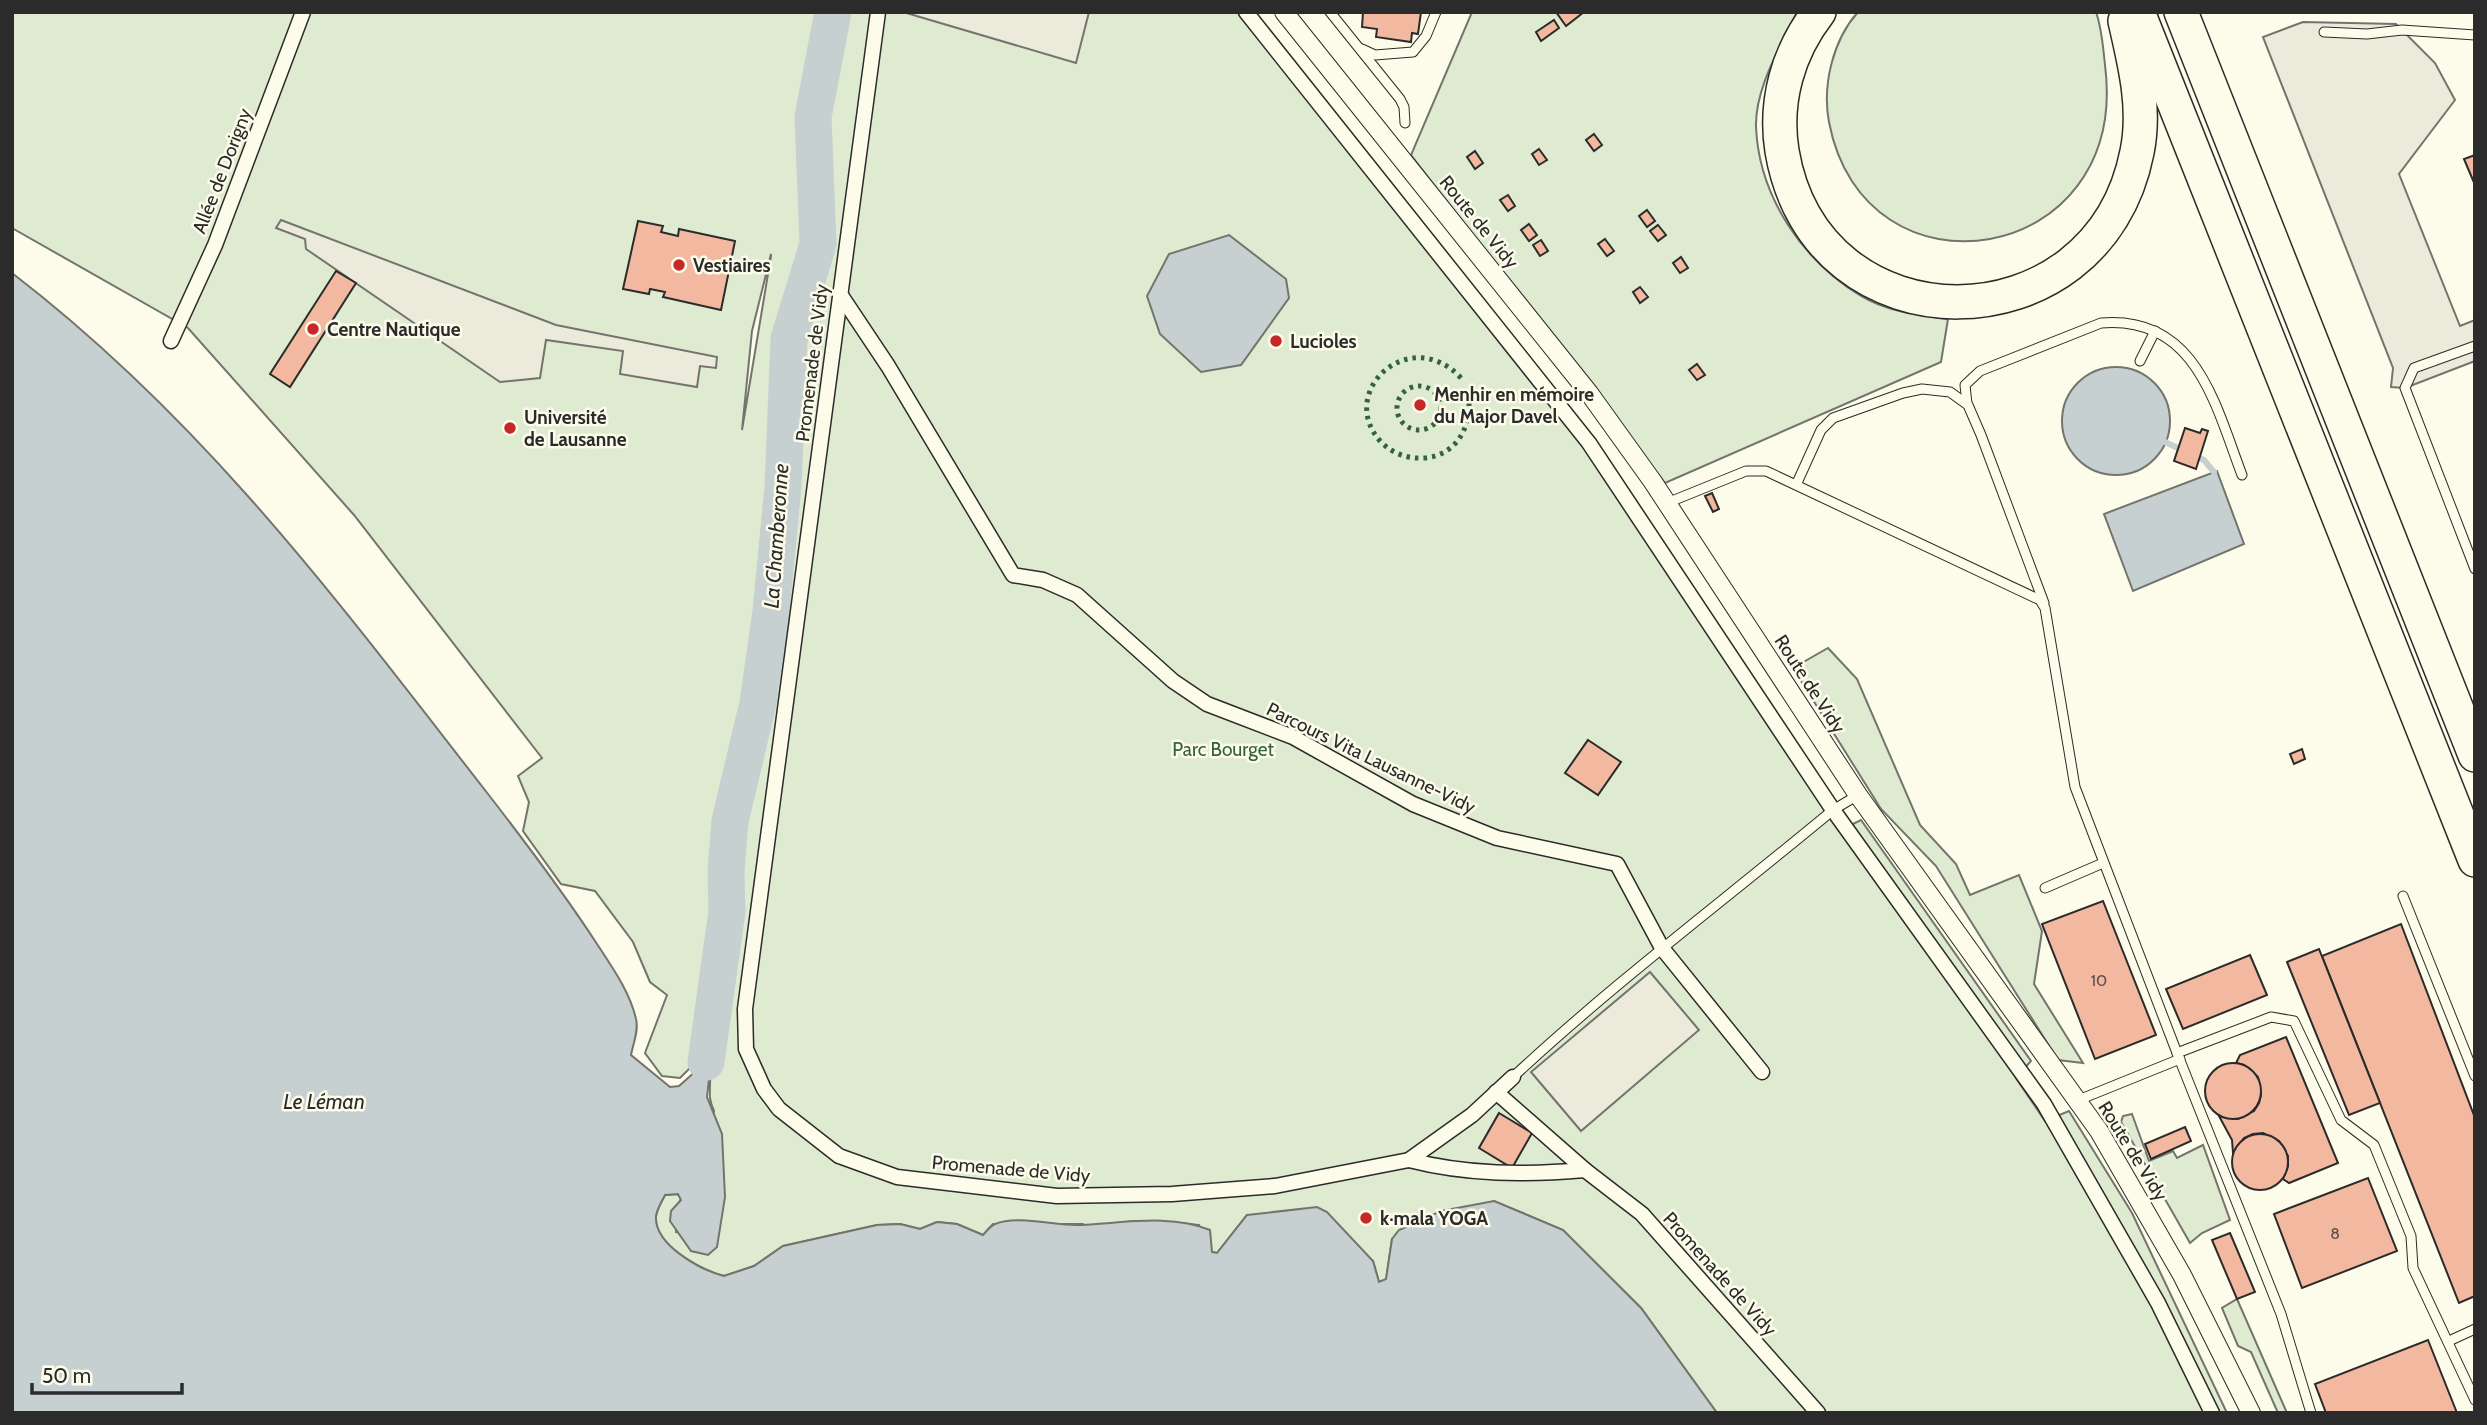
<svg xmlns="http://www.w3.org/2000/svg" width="2487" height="1425" font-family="Cabin,sans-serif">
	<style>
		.green { fill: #deebd1; stroke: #74746e; stroke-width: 2; fill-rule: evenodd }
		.parking { fill: #eceadb; stroke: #74746e; stroke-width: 2 }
		.water { fill: #c7d0d0; stroke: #74746e; stroke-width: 2 }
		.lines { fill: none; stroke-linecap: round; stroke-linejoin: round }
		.stream { stroke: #c7d0d0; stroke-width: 6 }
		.river { stroke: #c7d0d0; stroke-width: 37 }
		.building { fill: #f2b8a0; stroke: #2b2b2b; stroke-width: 2 }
		.service-casing { stroke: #2b2b2b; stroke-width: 11 }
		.pedestrian-casing { stroke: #2b2b2b; stroke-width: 17 }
		.minor-casing { stroke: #2b2b2b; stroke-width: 20 }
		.motorway-casing { stroke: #2b2b2b; stroke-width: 36 }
		.service { stroke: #fdfbea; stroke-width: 9 }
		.pedestrian { stroke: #fdfbea; stroke-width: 14 }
		.minor { stroke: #fdfbea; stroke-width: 18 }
		.motorway { stroke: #fdfbea; stroke-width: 33 }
		.hedge { stroke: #34623c; stroke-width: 5; stroke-dasharray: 3.5 5; stroke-linecap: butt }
		.poi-dot { fill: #c62828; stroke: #fdfbea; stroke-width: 2.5 }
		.labels { text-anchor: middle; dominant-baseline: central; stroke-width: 5; stroke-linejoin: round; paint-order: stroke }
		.number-label { font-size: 16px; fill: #5d4e48 }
		.street-label { font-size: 19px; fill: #2b2b2b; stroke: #fdfbea }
		.poi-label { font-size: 19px; font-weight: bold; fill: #2b2b2b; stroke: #fdfbea; text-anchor: start }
		.park-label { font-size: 19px; fill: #34623c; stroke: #fdfbea }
		.water-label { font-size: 21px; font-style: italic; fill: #2b2b2b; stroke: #fdfbea }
	</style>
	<rect width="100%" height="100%" fill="#fdfbea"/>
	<g class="green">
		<path d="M12 12H1240L1567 422 1841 830 1861 820 2031 1061 2016 1078 2045 1121 2069 1111 2132 1213 2227 1413H1717L1641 1308 1563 1230 1494 1201 1392 1239 1386 1280 1379 1282 1373 1261 1247 1215 1217 1253 1212 1252 1199 1225C1160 1222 1121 1215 1085 1233L1083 1224H993L983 1235 957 1224 937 1222 920 1229 900 1224 877 1225 783 1246 754 1266 724 1276C701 1270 653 1245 656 1216 657 1209 662 1201 665 1195L678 1194 681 1199 677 1206 676 1233 714 1111C707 1096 711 1089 710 1073 709 1064 706 1060 707 1051L680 1078 662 1076 645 1053 667 995 650 982 633 942 595 891 561 884 523 831 529 802 518 776 542 758 354 515 188 328 12 228ZM771 254V256L742 430 752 331Z"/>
		<path d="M1472 12H1797C1781 47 1755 87 1756 127 1759 197 1803 261 1861 296 1887 312 1919 315 1948 319L1941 362 1665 483 1411 155Z"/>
		<path d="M1858 12H2096C2102 29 2103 47 2105 65 2131 267 1864 308 1829 122 1822 85 1833 40 1858 12Z"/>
		<polygon points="1828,648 1857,679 1920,825 1956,864 1970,895 2019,875 2042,931 2034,984 2083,1063 2058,1060 1936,866 1881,809 1793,668"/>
		<polygon points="2132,1114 2149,1161 2173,1151 2177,1158 2203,1145 2230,1220 2202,1233 2190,1243 2121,1122 2123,1116"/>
		<polygon points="2237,1299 2287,1413 2278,1413 2251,1352 2238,1346 2222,1308"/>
	</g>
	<g class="parking">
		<polygon points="903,12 1089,12 1076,63"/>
		<polygon points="2303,22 2396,24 2435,63 2455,100 2399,174 2460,326 2475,320 2475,361 2405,388 2391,387 2393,368 2263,37"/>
		<polygon points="281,220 556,325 717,357 716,368 700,366 697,387 620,374 623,351 546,340 540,378 500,382 306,249 305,239 276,228"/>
		<polygon points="1650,972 1699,1030 1581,1131 1531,1072"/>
	</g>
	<g class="water">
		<polygon points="1229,235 1286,279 1289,298 1241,365 1201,372 1160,334 1147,296 1169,254"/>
		<path d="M12 273C206 422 340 604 488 794 526 843 564 893 597 944 612 967 630 992 636 1019 639 1030 633 1044 631 1055L670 1087 679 1086 706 1062 710 1070 707 1097 722 1134 725 1197 717 1247 708 1255 691 1251 670 1221 671 1211 681 1200 678 1194 665 1195C662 1201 657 1209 656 1216 654 1245 701 1270 724 1276L754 1266 783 1246 877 1225 900 1224 920 1229 937 1222 957 1224 983 1235C987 1231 990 1226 995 1224 1017 1215 1052 1225 1076 1225 1119 1224 1169 1213 1210 1230L1212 1252 1217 1253 1247 1215 1317 1207 1327 1212 1373 1261 1379 1282 1386 1279 1392 1239 1399 1230 1441 1211 1494 1201 1563 1230 1641 1308 1717 1413H12Z"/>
		<circle cx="2116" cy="421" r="54"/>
		<polygon points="2217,471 2244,544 2133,591 2104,514"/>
	</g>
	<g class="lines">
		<polyline class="stream" points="2165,442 2204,460 2214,472"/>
		<polyline class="river" points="706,1062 727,911 726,871 730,821 758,703 771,611 783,487 789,339 818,244 813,117 833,12"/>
	</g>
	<g class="building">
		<polygon points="1363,12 1421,12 1418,34 1412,33 1411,42 1376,37 1377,29 1362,27"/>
		<polygon points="1556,12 1584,12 1566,26"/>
		<polygon points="1554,20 1559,28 1541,41 1536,32"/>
		<polygon points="1594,134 1602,145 1594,151 1586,140"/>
		<polygon points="1539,149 1547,160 1539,165 1532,154"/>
		<polygon points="1475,151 1483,163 1475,169 1467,157"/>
		<polygon points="2475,155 2475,185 2464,159"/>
		<polygon points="1508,195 1515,206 1508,211 1500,200"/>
		<polygon points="1647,210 1655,221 1647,227 1639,216"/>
		<polygon points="638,221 663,226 661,232 678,236 679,229 735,241 721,310 663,297 665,292 650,289 649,294 623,289"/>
		<polygon points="1529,224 1537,235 1529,241 1521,230"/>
		<polygon points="1658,225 1666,235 1658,241 1650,231"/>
		<polygon points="1605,239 1614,251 1607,256 1598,244"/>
		<polygon points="1541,240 1548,251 1540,256 1533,245"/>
		<polygon points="1681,257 1688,268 1680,273 1673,263"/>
		<polygon points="336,271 356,283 290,387 270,374"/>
		<polygon points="1640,287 1648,297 1640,303 1633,292"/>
		<polygon points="1697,364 1705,375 1697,380 1689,370"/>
		<polygon points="2185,428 2200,433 2202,429 2208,431 2196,469 2174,461"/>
		<polygon points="1712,493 1719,509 1713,512 1705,496"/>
		<polygon points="1588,740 1621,762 1598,795 1565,773"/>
		<polygon points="2302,749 2305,759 2294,764 2290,754"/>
		<polygon points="2103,901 2156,1035 2095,1059 2042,924"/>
		<polygon points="2401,924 2475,1118 2475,1296 2459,1303 2322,956"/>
		<polygon points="2319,949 2380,1103 2349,1115 2287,962"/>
		<polygon points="2250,955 2267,995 2183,1029 2166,989"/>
		<polygon points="2286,1037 2338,1163 2289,1183 2283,1179 2288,1166 2288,1156 2279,1141 2263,1133 2253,1134 2244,1138 2233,1153 2232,1140 2219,1116 2238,1119 2254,1111 2259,1103 2261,1095 2258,1077 2244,1065 2236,1063 2240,1055"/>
		<circle cx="2233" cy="1091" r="28"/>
		<polygon points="1499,1113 1532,1133 1512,1168 1479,1148"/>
		<polygon points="2185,1127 2191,1141 2151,1159 2145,1144"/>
		<circle cx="2260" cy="1162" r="28"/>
		<polygon points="2368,1178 2397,1251 2302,1288 2274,1214"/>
		<polygon points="2230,1233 2255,1292 2237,1299 2212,1240"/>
		<polygon points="2428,1340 2457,1413 2326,1413 2315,1384"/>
	</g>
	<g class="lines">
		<defs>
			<g id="service">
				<polyline points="1330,12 1400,99 1404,107 1405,123"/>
				<polyline points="2324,32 2367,34 2402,30 2475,35"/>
				<polyline points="1362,49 1375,55 1413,52 1426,36 1436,12"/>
				<polyline points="2475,346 2414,368 2405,388 2475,569"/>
				<polyline points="2140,361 2155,331"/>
				<path d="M1967 404 1965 385 1980 371 2101 323C2196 315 2215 404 2242 475"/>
				<polyline points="1797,483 1821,430 1833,418 1903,393 1922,389 1950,392 1968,405 1981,435 2044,603"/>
				<polyline points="1667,503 1746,471 1766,471 2040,600 2045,608 2075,787 2177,1053"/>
				<polyline points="2045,888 2103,863"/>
				<polyline points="2403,896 2475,1076"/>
				<path d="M1513 1077C1615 982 1726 899 1833 810L1858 795"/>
				<polyline points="2076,1101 2180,1059"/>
				<polyline points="2449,1341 2475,1329"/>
				<polyline points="2311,1413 2281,1314 2177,1053 2271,1017 2294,1021 2341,1120 2374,1145 2411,1236 2413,1268 2475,1400"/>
			</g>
			<g id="pedestrian">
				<polyline points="878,12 745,1009 746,1049 764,1089 779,1109 839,1156 897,1177 1057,1196 1172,1194 1275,1186 1409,1160 1472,1115 1513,1077"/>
				<polyline points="1246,12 1589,443 1833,810 2044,1104 2158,1303 2212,1413"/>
				<polyline points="840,294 888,366 1013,575 1043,580 1077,595 1173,681 1207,704 1293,737 1413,804 1497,838 1617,864 1662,948 1762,1072"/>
				<polyline points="171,341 215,245 303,12"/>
				<polyline points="1496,1092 1585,1170 1642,1214 1818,1413"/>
				<path d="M1409 1160C1468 1175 1525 1175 1585 1170"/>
			</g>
			<polyline id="minor" points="1284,12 1589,393 1653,482 1858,795 2099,1131 2182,1275 2251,1413"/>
			<g id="motorway">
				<path d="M1819 12C1788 52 1774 101 1782 151 1816 353 2098 351 2137 152 2146 109 2135 64 2125 21"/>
				<polyline points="2138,12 2475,860"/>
				<polyline points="2181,12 2475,755"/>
			</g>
		</defs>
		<use href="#service" class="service-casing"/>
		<use href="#pedestrian" class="pedestrian-casing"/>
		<use href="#minor" class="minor-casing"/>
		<use href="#motorway" class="motorway-casing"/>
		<use href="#service" class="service"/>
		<use href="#pedestrian" class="pedestrian"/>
		<use href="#minor" class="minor"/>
		<use href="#motorway" class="motorway"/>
		<g class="hedge">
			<path d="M1461 378C1410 323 1335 392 1381 442 1393 454 1408 459 1424 458 1460 455 1473 422 1468 391"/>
			<circle cx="1419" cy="408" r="22"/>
		</g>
	</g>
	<g class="poi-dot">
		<circle cx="679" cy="265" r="7"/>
		<circle cx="313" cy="329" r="7"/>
		<circle cx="1276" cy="341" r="7"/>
		<circle cx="1420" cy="405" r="7"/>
		<circle cx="510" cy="428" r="7"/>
		<circle cx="1366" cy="1218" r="7"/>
	</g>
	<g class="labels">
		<g class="number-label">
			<text x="2099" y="980">10</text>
			<text x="2335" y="1233">8</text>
		</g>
		<g class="street-label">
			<text transform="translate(222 171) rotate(-69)">Allée de Dorigny</text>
			<text transform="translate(1479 222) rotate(51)">Route de Vidy</text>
			<text transform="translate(812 363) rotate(-83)">Promenade de Vidy</text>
			<text transform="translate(1810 684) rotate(57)">Route de Vidy</text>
			<text transform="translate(1371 758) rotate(26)">Parcours Vita Lausanne-Vidy</text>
			<text transform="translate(2133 1151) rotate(58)">Route de Vidy</text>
			<text transform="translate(1011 1169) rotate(5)">Promenade de Vidy</text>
			<text transform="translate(1720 1274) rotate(48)">Promenade de Vidy</text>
		</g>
		<g class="poi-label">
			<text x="693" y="265">Vestiaires</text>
			<text x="327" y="329">Centre Nautique</text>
			<text x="1290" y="341">Lucioles</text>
			<text x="1434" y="394">Menhir en mémoire<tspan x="1434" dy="22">du Major Davel</tspan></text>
			<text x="524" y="417">Université<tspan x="524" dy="22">de Lausanne</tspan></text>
			<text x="1380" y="1218">k·mala YOGA</text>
		</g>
		<g class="park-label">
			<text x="1223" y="749">Parc Bourget</text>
		</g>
		<g class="water-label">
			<text transform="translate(776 536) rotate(-86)">La Chamberonne</text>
			<text x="324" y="1101">Le Léman</text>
		</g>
	</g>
	<rect width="2487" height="1425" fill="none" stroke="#2b2b2b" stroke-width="28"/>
	<path d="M32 1383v10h150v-10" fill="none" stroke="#2b2b2b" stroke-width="3.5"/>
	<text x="42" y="1383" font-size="21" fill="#2b2b2b" stroke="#fdfbea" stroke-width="5" paint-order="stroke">50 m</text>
</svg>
